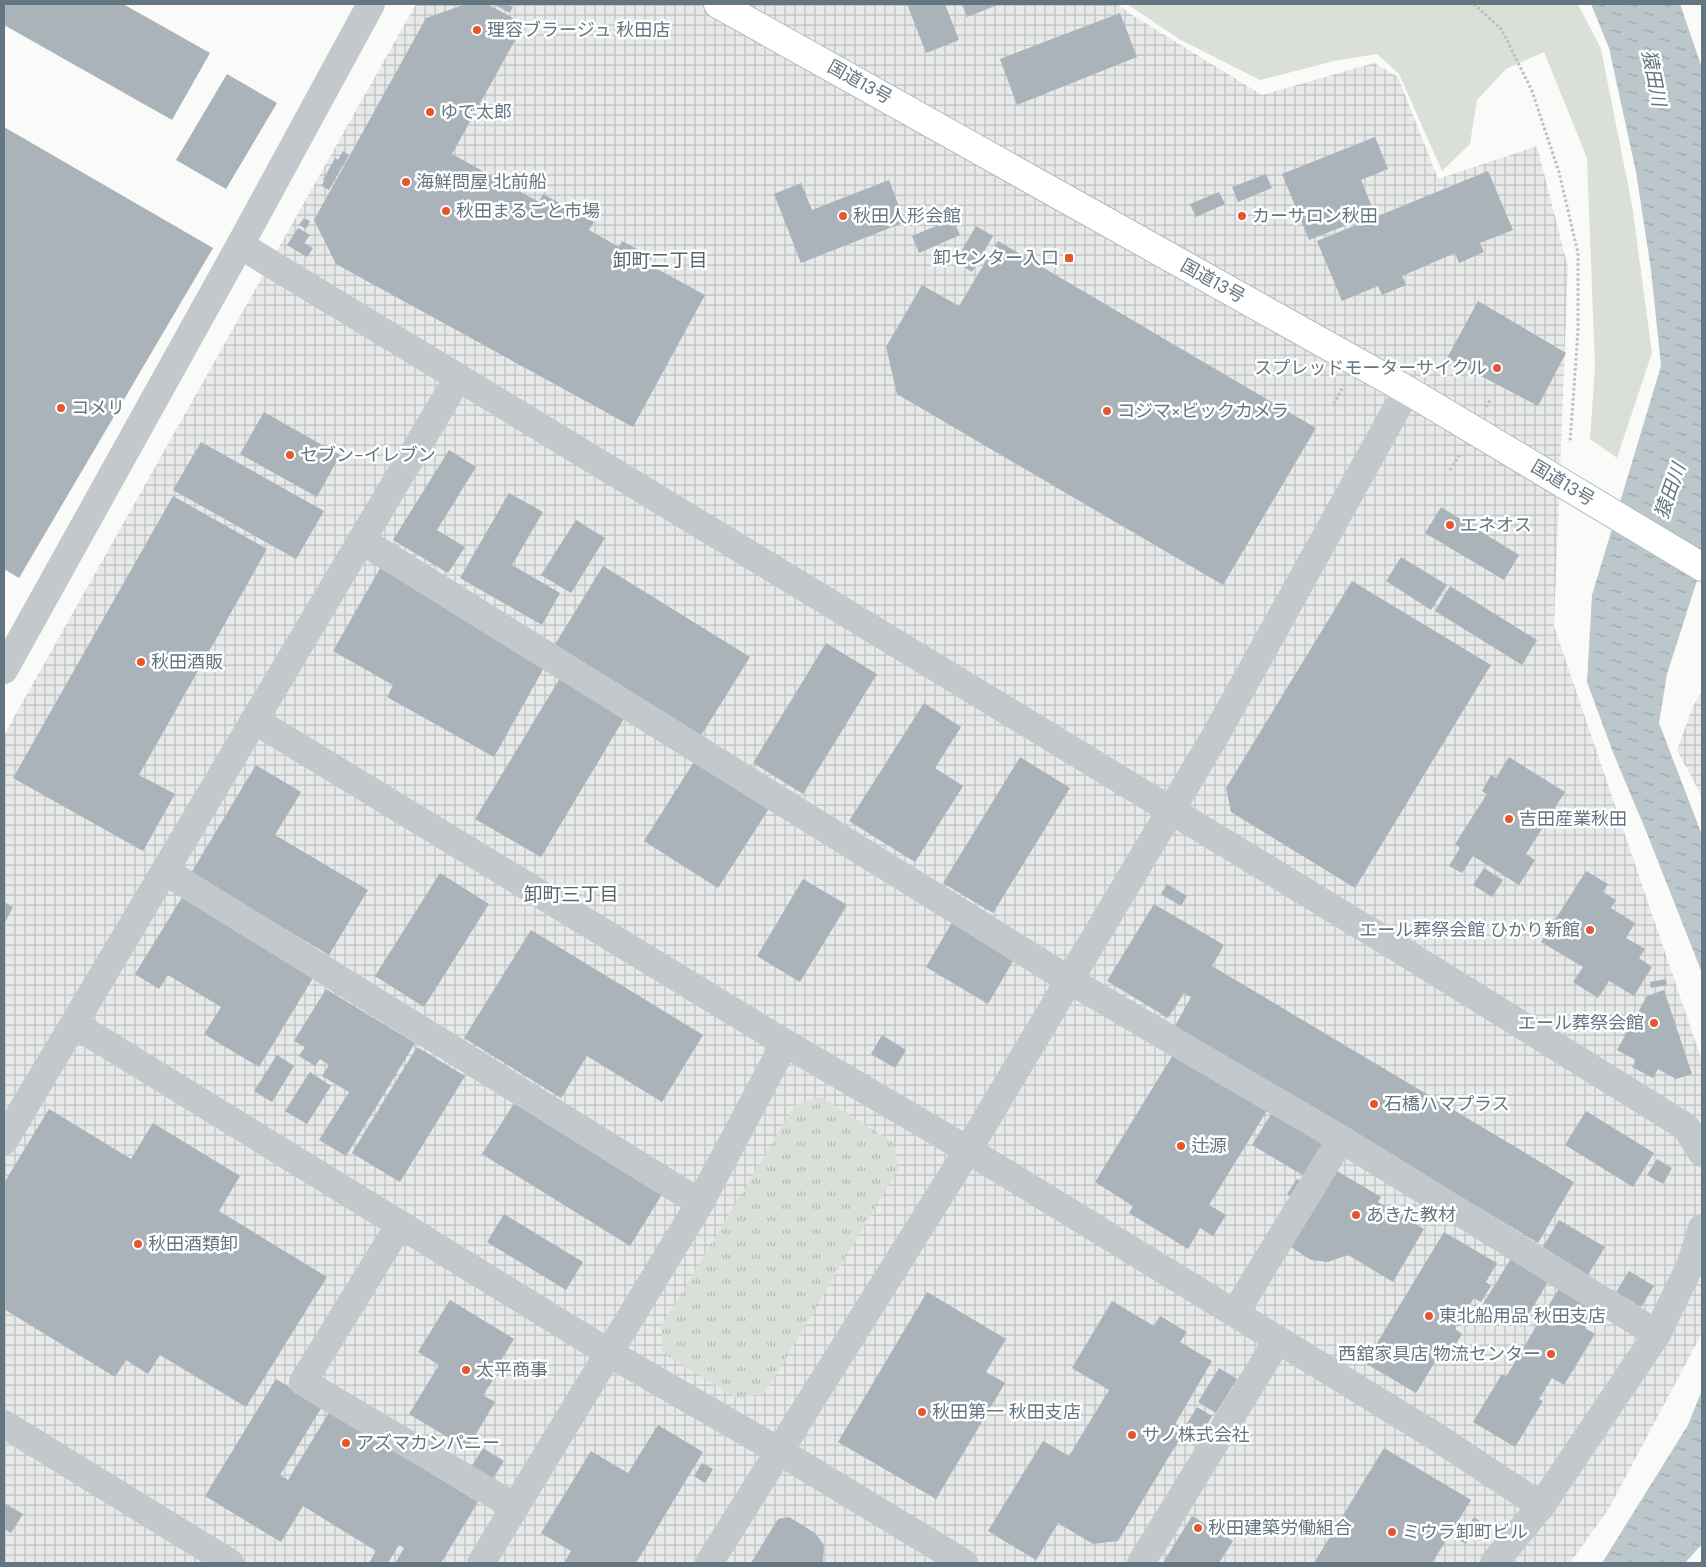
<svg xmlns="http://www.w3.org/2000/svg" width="1706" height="1567" font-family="'DM Sans','Noto Sans JP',sans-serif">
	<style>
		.industrial { fill: url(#industrial-grid) }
		.green { fill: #dadfd7 }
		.park { fill: url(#park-tufts) }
		.water { fill: url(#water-ripples) }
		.building { fill: #aab3b9 }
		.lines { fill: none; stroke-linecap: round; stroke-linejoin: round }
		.highway-casing { stroke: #b4b9bd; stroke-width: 30 }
		.path { stroke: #bbbfc2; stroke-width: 3; stroke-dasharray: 2.5 2.5; stroke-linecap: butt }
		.minor { stroke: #c3c8cc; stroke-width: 28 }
		.highway { stroke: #fff; stroke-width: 28 }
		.poi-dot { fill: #e4572e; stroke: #fff; stroke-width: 2 }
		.labels { text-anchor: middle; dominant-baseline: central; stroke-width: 5; stroke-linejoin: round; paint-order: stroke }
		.poi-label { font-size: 18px; fill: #657683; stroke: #fff; text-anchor: start }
		.street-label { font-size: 18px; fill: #657683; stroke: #fff }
		.water-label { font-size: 19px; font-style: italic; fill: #60757c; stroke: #fff }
		.neighbourhood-label { font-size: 19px; fill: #57646e; stroke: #fff }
	</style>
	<defs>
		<pattern id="industrial-grid" width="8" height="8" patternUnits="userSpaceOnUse" patternTransform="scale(1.25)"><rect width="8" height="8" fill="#e8e9e9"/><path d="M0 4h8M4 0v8" fill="none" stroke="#c0c1c2"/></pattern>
		<pattern id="park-tufts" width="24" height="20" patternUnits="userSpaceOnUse" patternTransform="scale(1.25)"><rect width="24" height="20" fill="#dadfd7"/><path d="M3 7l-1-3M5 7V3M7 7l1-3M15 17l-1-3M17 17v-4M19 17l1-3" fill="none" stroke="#b4b9b4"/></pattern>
		<pattern id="water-ripples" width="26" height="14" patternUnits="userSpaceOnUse" patternTransform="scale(1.25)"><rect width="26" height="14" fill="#bbc7cb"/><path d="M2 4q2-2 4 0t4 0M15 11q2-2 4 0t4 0" fill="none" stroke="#9ca6aa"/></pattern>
	</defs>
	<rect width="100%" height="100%" fill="#fafaf8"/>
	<g class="industrial">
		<polygon points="416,4 1117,4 1132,15 1262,95 1374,63 1398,77 1438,179 1537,146 1568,267 1554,626 1702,1061 1702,1333 1608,1510 1570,1563 4,1563 4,735"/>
		<polygon points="1702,692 1702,797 1677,750 1693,706"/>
	</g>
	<polygon class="green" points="1127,4 1578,4 1601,49 1632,205 1652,353 1617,458 1590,439 1595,367 1587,158 1544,52 1506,69 1477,100 1470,144 1442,171 1399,74 1377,54 1334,61 1260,80 1179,39"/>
	<polygon class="park" points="821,1097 895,1144 898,1169 765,1393 738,1399 663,1353 661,1327 795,1105"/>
	<g class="water">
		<polygon points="1591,4 1680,4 1702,68 1702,565 1667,674 1659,723 1702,835 1702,973 1646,831 1612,750 1587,682 1592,595 1661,366 1651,270 1636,172 1609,48"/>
		<polygon points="1702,1390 1702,1544 1685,1563 1602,1563 1688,1425"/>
	</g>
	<g class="building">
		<polygon points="4,4 123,4 210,53 172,120 4,25"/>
		<polygon points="466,4 487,4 524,24 452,154 539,202 543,194 594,222 589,230 619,247 622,241 652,257 648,264 705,295 633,427 336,264 314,220 426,18"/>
		<polygon points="493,4 506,4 513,7 510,13"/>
		<polygon points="907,4 945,4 959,40 926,53"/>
		<polygon points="962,4 1000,4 967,17"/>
		<polygon points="1120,13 1137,57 1017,105 1000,59"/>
		<polygon points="227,74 277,103 226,189 176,160"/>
		<polygon points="4,127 213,248 19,578 4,569"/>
		<polygon points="1375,137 1388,169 1361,180 1375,214 1309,240 1282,174"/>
		<polygon points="343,151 349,155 329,190 322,186 324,181 323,180 335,158 338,160"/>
		<polygon points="1488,171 1513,230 1480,243 1484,252 1459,263 1455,253 1402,276 1406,285 1382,295 1378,286 1342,301 1317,241"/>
		<polygon points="1266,174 1272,188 1238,202 1232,187"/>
		<polygon points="889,180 905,222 801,263 774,194 801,183 812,210"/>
		<polygon points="1219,192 1225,204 1196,217 1190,204"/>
		<polygon points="304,218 310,221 306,229 299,225"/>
		<polygon points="953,219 960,235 919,253 912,236"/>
		<polygon points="976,226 993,236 972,272 955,262"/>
		<polygon points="298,228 310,235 304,243 313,248 307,257 287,245"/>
		<polygon points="998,241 1316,428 1223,585 897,394 886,347 922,285 959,306"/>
		<polygon points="1478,301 1566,353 1538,406 1447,358"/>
		<polygon points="264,412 340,455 317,497 240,454"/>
		<polygon points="201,442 324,511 296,559 173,490"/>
		<polygon points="449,450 476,467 437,530 465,547 448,573 393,540"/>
		<polygon points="509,493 543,512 512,565 560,593 542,625 460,578"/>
		<polygon points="173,496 267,549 139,775 175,794 143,851 13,778"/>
		<polygon points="1441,507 1519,555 1504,580 1425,533"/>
		<polygon points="576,520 605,538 571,593 541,575"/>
		<polygon points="1401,557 1447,585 1431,610 1386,581"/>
		<polygon points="383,563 550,657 494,757 387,697 393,685 333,651"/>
		<polygon points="603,566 750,657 700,737 554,646"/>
		<polygon points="1352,581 1491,665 1355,888 1231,812 1226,788"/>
		<polygon points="1450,586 1537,640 1522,665 1435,611"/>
		<polygon points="826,643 877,674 803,794 753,763"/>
		<polygon points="560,678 625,717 541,857 475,819"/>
		<polygon points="924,703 961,727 935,768 963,786 915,862 849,821"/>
		<polygon points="1020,757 1070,788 993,913 943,883"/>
		<polygon points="1509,757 1565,792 1526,854 1535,860 1519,885 1473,856 1462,873 1449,866 1460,848 1455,844 1487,794 1482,791 1491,775 1496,778"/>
		<polygon points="695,760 770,807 718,888 644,841"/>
		<polygon points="256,765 301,792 275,835 368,890 329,955 191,873"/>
		<polygon points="1484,868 1503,880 1492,897 1473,885"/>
		<polygon points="1586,871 1608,884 1603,892 1616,900 1611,908 1635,923 1626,938 1645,949 1639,958 1652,967 1634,996 1609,981 1598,998 1573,982 1583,967 1541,942"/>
		<polygon points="440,873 489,904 424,1007 375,976"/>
		<polygon points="803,879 847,905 800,982 757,956"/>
		<polygon points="1167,884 1187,896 1181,906 1161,894"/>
		<polygon points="184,894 316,973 259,1067 204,1034 221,1007 168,975 159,989 135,974"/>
		<polygon points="4,902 13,907 4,924"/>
		<polygon points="1154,904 1224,945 1212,966 1574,1182 1538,1243 1175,1026 1191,997 1184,993 1168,1018 1107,981"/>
		<polygon points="954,919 1016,956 988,1004 926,967"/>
		<polygon points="531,930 703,1035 662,1102 587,1056 561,1098 464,1038"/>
		<polygon points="1666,979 1667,985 1651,988 1650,982"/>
		<polygon points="326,989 415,1043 346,1156 319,1140 349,1092 322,1076 329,1065 320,1059 315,1066 299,1056 305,1047 294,1041"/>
		<polygon points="1664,990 1692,1074 1676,1079 1658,1069 1653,1078 1632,1067 1636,1060 1617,1050 1647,996"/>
		<polygon points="882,1035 906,1050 895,1068 871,1054"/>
		<polygon points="417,1047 465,1076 400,1182 352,1153"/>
		<polygon points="1174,1053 1268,1109 1209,1205 1226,1215 1213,1236 1200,1228 1188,1249 1129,1213 1133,1206 1095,1182"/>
		<polygon points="277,1055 294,1066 272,1102 254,1091"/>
		<polygon points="310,1072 331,1086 307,1124 285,1111"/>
		<polygon points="518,1097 666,1188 630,1246 482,1154"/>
		<polygon points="49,1109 131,1159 153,1123 240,1176 219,1211 327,1277 246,1407 160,1355 148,1374 126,1360 115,1377 4,1309 4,1183"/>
		<polygon points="1273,1111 1325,1142 1304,1176 1252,1145"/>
		<polygon points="1586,1111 1654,1153 1633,1187 1565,1145"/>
		<polygon points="1657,1159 1672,1168 1663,1184 1647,1175"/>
		<polygon points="1337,1171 1381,1197 1378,1202 1424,1229 1393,1282 1348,1255 1328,1262 1311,1260 1291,1247"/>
		<polygon points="1297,1179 1302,1182 1293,1198 1287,1194"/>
		<polygon points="504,1214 583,1262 566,1290 487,1242"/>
		<polygon points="1559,1220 1605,1247 1588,1275 1543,1247"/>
		<polygon points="1444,1232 1497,1263 1486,1282 1491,1286 1481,1302 1474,1298 1455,1329 1462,1334 1453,1349 1446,1344 1416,1393 1365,1363"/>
		<polygon points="1512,1257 1549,1280 1521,1327 1483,1304"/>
		<polygon points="1629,1271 1654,1286 1641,1307 1616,1292"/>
		<polygon points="1559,1288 1596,1310 1585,1328 1595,1334 1564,1385 1552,1378 1539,1399 1543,1401 1515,1447 1473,1422 1502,1374 1506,1377"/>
		<polygon points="927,1292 1006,1339 986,1372 1005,1383 936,1499 838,1442"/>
		<polygon points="450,1300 514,1339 492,1375 495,1377 483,1395 495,1402 469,1446 455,1438 454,1441 409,1414 439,1365 418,1352"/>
		<polygon points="1112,1301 1154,1326 1160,1316 1187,1332 1180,1342 1212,1361 1175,1424 1185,1430 1118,1541 1093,1544 1058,1523 1036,1560 988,1531 1043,1441 1069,1456 1109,1390 1072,1368"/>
		<polygon points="1219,1368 1237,1379 1216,1413 1198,1402"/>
		<polygon points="276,1379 322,1407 280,1475 288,1480 330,1411 478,1502 441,1563 398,1563 396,1562 404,1548 399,1545 388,1563 369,1563 376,1551 303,1506 281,1542 205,1496"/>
		<polygon points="1197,1407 1212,1416 1202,1434 1186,1425"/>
		<polygon points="658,1425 703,1452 636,1563 564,1563 571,1551 541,1533 591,1451 628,1473"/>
		<polygon points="483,1448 504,1461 492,1480 471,1467"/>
		<polygon points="1384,1448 1471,1500 1432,1563 1314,1563"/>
		<polygon points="702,1463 713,1469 705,1483 694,1476"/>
		<polygon points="4,1503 23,1514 11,1533 4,1529"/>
		<polygon points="1192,1516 1233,1541 1219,1563 1163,1563"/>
		<polygon points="789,1517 815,1533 824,1545 823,1563 751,1563 778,1519"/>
		<polygon points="1474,1517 1481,1522 1477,1530 1469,1525"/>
		<polygon points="1462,1529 1472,1535 1466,1544 1456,1538"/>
	</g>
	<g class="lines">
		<defs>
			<polyline id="highway" points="718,4 1407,390 1702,567"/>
		</defs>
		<use href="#highway" class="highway-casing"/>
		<g class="path">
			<polyline points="1474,4 1502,30 1532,91 1559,172 1578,253 1578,331 1570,443"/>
			<polyline points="1334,404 1344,385"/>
			<polyline points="1486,407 1491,399"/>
			<polyline points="1450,470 1460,454"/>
		</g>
		<g class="minor">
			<polyline points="240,245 1396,947 1686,1127 1702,1153"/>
			<polyline points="361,540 1069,980 1341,1139 1657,1334"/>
			<polyline points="4,670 240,245 371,4"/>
			<polyline points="254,720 785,1043 968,1150 1435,1436 1541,1506"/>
			<polyline points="165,871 700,1203"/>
			<polyline points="74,1024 609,1353 779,1451 964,1563"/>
			<polyline points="4,1141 458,378"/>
			<polyline points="400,1224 303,1382 515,1507"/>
			<polyline points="1235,1313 1341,1139"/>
			<polyline points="4,1424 230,1563"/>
			<polyline points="481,1563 700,1203 785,1043"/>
			<polyline points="709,1563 968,1150 1214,738 1407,390"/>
			<polyline points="1141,1563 1278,1340"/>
			<polyline points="1494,1563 1541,1506 1657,1334 1690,1266 1702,1228"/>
		</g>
		<use href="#highway" class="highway"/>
	</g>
	<g class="poi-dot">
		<circle cx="477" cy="30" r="5"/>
		<circle cx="430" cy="112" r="5"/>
		<circle cx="406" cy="182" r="5"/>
		<circle cx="446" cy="211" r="5"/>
		<circle cx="843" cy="216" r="5"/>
		<circle cx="1242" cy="216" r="5"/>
		<rect x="1064" y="253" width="10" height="10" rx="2.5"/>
		<circle cx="1497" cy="368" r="5"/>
		<circle cx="61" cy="408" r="5"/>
		<circle cx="1107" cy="411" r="5"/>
		<circle cx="290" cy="455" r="5"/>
		<circle cx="1450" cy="525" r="5"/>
		<circle cx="141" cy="662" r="5"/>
		<circle cx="1509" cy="819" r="5"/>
		<circle cx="1590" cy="930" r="5"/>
		<circle cx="1654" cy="1023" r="5"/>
		<circle cx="1374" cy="1104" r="5"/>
		<circle cx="1181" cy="1146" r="5"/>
		<circle cx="1356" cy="1215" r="5"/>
		<circle cx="138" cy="1244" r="5"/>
		<circle cx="1429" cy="1316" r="5"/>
		<circle cx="1551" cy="1354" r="5"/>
		<circle cx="466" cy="1370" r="5"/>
		<circle cx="922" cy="1412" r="5"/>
		<circle cx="1132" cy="1435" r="5"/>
		<circle cx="346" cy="1443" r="5"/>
		<circle cx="1198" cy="1528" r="5"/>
		<circle cx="1392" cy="1532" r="5"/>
	</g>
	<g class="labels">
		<g class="poi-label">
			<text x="487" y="30">理容ブラージュ 秋田店</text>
			<text x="440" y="112">ゆで太郎</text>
			<text x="416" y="182">海鮮問屋 北前船</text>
			<text x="456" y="211">秋田まるごと市場</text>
			<text x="853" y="216">秋田人形会館</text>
			<text x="1252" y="216">カーサロン秋田</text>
			<text x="1059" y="258" text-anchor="end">卸センター入口</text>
			<text x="1487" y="368" text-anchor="end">スプレッドモーターサイクル</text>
			<text x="71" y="408">コメリ</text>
			<text x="1117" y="411">コジマ×ビックカメラ</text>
			<text x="300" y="455">セブン-イレブン</text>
			<text x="1460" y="525">エネオス</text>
			<text x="151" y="662">秋田酒販</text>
			<text x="1519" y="819">吉田産業秋田</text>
			<text x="1580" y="930" text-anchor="end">エール葬祭会館 ひかり新館</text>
			<text x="1644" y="1023" text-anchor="end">エール葬祭会館</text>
			<text x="1384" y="1104">石橋ハマプラス</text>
			<text x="1191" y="1146">辻源</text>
			<text x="1366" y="1215">あきた教材</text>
			<text x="148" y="1244">秋田酒類卸</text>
			<text x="1439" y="1316">東北船用品 秋田支店</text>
			<text x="1541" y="1354" text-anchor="end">西舘家具店 物流センター</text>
			<text x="476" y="1370">太平商事</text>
			<text x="932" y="1412">秋田第一 秋田支店</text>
			<text x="1142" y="1435">サノ株式会社</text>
			<text x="356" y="1443">アズマカンパニー</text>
			<text x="1208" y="1528">秋田建築労働組合</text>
			<text x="1402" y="1532">ミウラ卸町ビル</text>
		</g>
		<g class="street-label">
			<text transform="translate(860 82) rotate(29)">国道13号</text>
			<text transform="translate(1213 281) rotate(29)">国道13号</text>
			<text transform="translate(1563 483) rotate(31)">国道13号</text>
		</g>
		<g class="water-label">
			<text transform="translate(1654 78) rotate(79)">猿田川</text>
			<text transform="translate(1670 491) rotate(-71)">猿田川</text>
		</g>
		<g class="neighbourhood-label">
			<text x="660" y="260">卸町二丁目</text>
			<text x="571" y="894">卸町三丁目</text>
		</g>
	</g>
	<rect width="1706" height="1567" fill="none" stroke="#657683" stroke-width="10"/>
</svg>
